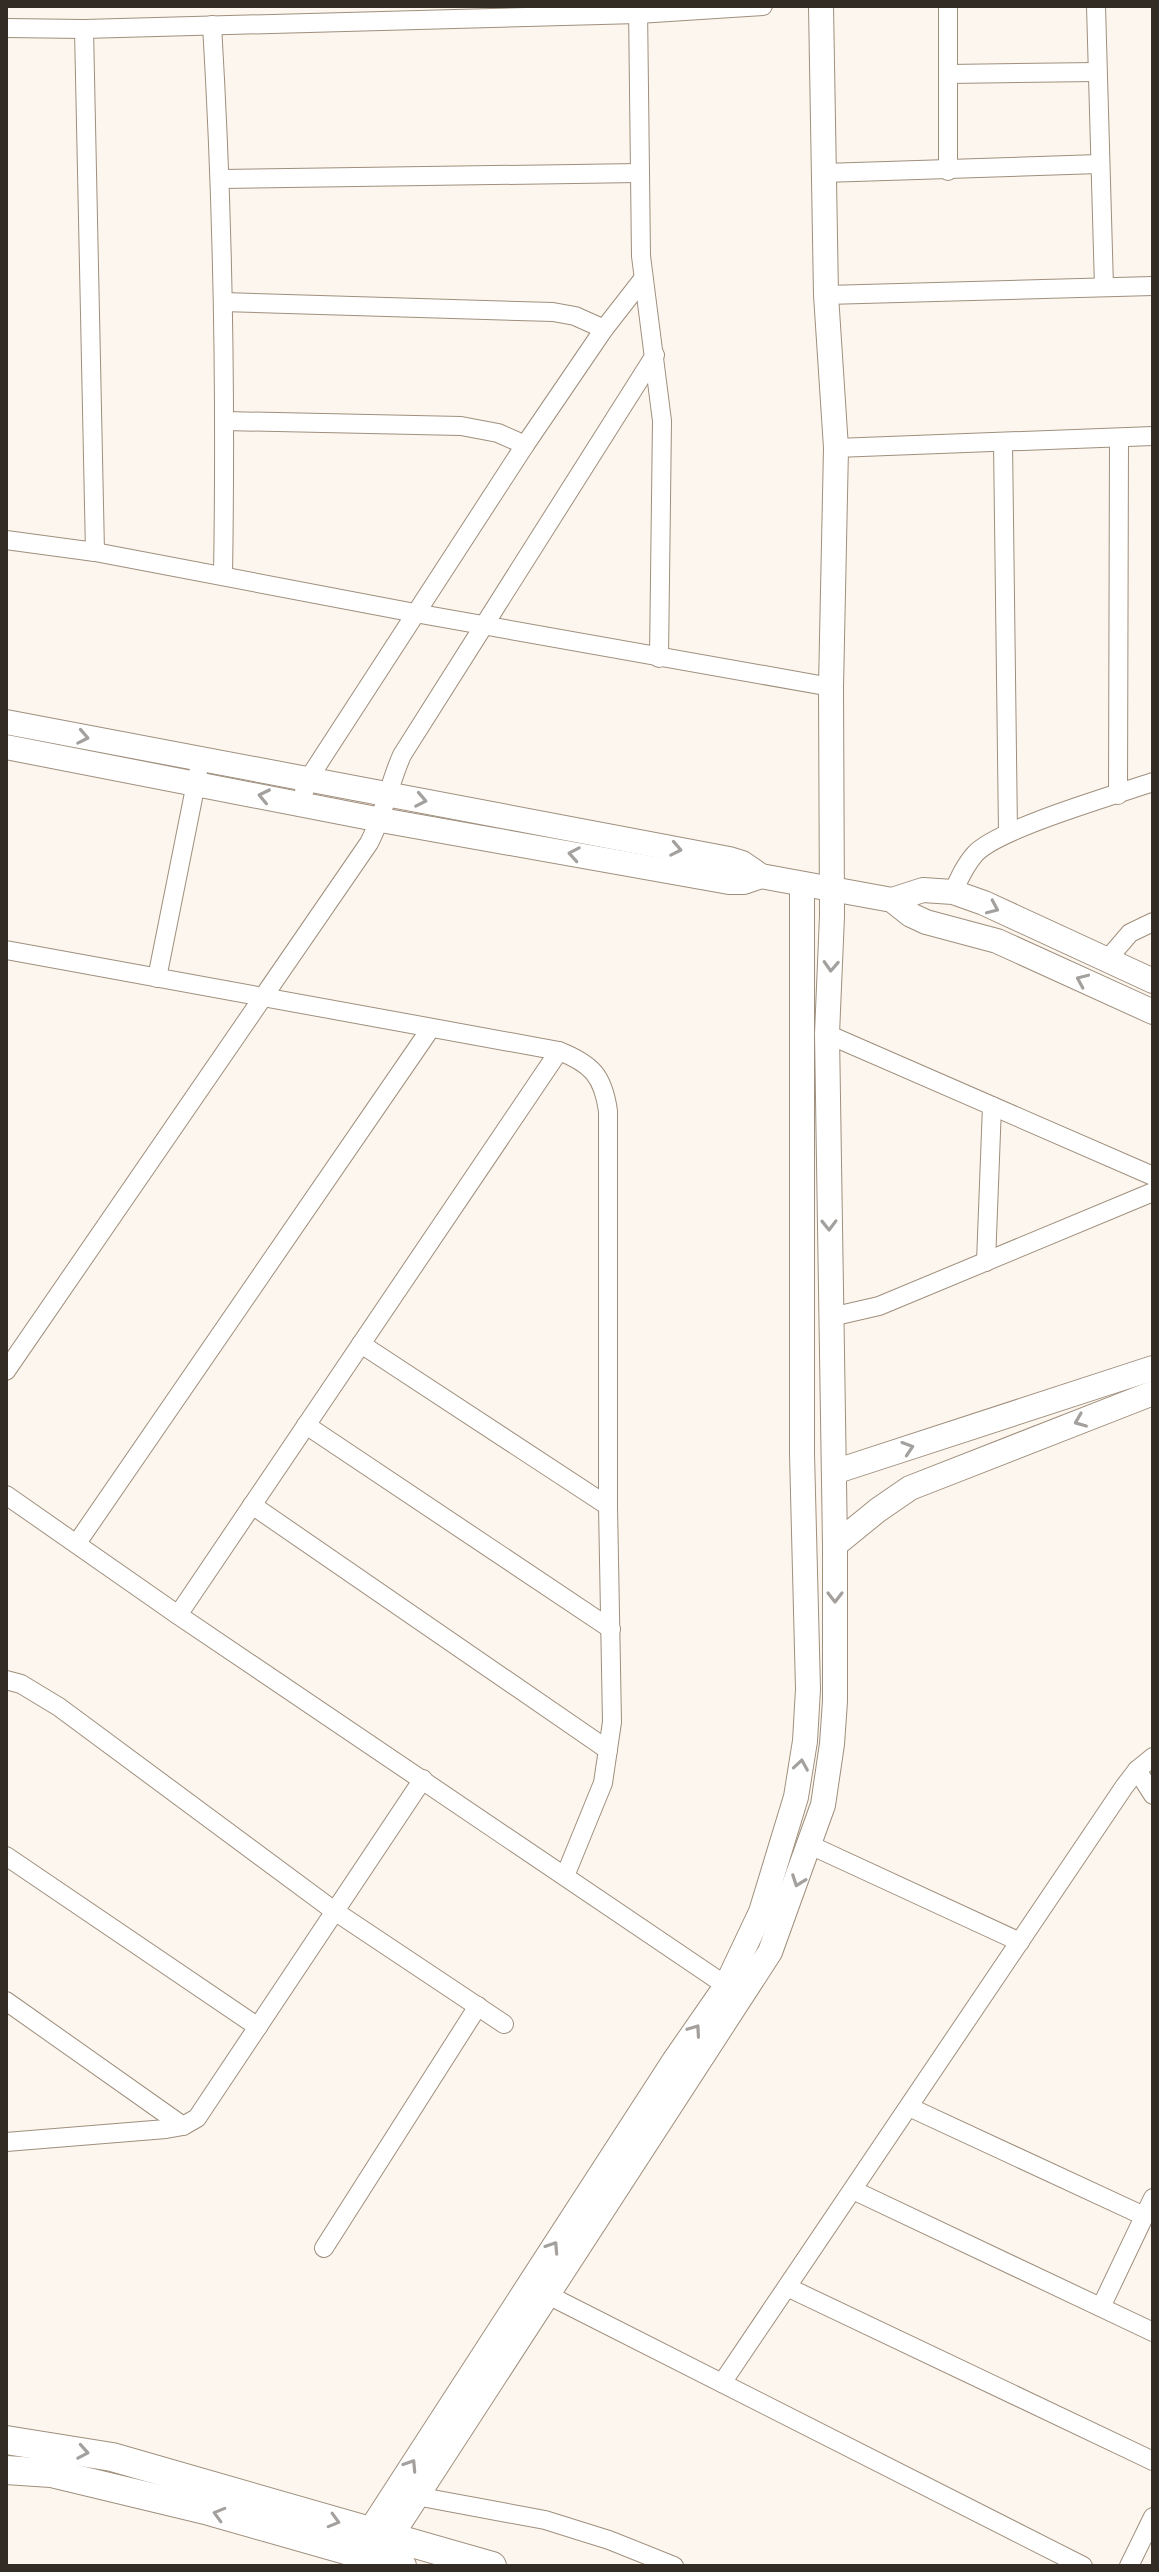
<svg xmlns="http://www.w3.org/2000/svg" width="1159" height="2572" font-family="'Golos Text',sans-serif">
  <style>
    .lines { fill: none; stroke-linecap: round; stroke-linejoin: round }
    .street-casing { stroke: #9f8f7d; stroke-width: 20 }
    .secondary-casing { stroke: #9f8f7d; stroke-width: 26 }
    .primary-casing { stroke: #9f8f7d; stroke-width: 30 }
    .street { stroke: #fff; stroke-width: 18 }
    .secondary { stroke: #fff; stroke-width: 24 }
    .primary { stroke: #fff; stroke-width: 28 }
    .oneway { stroke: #a3a09d }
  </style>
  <rect width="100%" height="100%" fill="#fdf6ee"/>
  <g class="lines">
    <defs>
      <g id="street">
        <path d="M638 6 641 256 662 421 659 658"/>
        <path d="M1096 6 1104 287"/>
        <path d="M212 25C223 209 226 392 223 576"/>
        <path d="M6 28 84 29 638 14 763 6"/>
        <path d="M84 29 95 552"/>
        <path d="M948 74 1096 72"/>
        <path d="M948 171V6"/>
        <path d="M824 173 1099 164"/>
        <path d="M221 179 639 173"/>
        <path d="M826 295 1153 286"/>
        <path d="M223 302 553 312 575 316 604 329"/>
        <path d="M225 421 461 426 498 433 525 445"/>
        <path d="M1003 442 1008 833"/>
        <path d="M836 448 1153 436"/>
        <path d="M6 540 95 552 415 613 831 687"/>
        <path d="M1118 795 1119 438"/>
        <path d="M300 803 309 778 525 445 604 329 643 279"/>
        <path d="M953 892C959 879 965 865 975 854 997 829 1115 795 1153 782"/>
        <path d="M6 950 559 1051C592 1064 603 1076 608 1111V1506L612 1722 603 1783 565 1876"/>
        <path d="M1106 961 1130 933 1153 922"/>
        <path d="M157 978 198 773"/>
        <path d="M827 1034 1153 1176"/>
        <path d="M986 1262 992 1106"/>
        <path d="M831 1317 879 1306 1153 1192"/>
        <path d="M361 1344 608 1506"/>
        <path d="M6 1371 369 843C384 815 389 784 402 755L655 355"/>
        <path d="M306 1425 611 1629"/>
        <path d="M6 1495 178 1615 734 1991"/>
        <path d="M252 1505 608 1750"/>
        <path d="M77 1543 431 1028"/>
        <path d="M178 1615 559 1051"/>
        <path d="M6 1680 21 1684 59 1707 333 1910 504 2024"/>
        <path d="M1137 1770 1153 1795"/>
        <path d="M810 1845 1020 1942"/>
        <path d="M6 1856 258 2027"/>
        <path d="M6 2001 183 2126"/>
        <path d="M909 2107 1144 2216"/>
        <path d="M6 2142 166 2129 183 2126 197 2118 423 1779"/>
        <path d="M853 2190 1153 2332"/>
        <path d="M324 2248 478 2006"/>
        <path d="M787 2287 1153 2461"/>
        <path d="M548 2295 1083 2566"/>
        <path d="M1101 2307 1153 2198"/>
        <path d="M722 2383 1124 1787 1137 1770 1153 1757"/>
        <path d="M416 2496 545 2520 609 2540 674 2566"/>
        <path d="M1129 2566 1153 2517"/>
      </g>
      <g id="secondary">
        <path d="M6 722 729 859 742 863 761 876 892 900 911 915 926 922 997 941 1153 1012"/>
        <path d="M6 747 381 820 729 882H744L761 876"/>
        <path d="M892 900 923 890 953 892 984 903 1153 981"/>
        <path d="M834 1472 1153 1368"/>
        <path d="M835 1545 878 1510 910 1488 1153 1393"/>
        <path d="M360 2546 674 2061 726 1986 761 1912 796 1797 805 1741 808 1689 802 1454V884"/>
        <path d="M382 2550 770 1952 823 1805 832 1744 835 1701V1545L827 1034 832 916 831 687 836 448 826 295 821 6"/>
      </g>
      <g id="primary">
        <path d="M6 2440 112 2457 492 2566"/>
        <path d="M6 2470 51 2473 209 2511 402 2566"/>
      </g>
    </defs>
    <use href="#street" class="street-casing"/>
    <use href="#secondary" class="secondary-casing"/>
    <use href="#primary" class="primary-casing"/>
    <use href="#street" class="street"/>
    <use href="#secondary" class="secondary"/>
    <use href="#primary" class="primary"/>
  </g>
  <defs><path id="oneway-chevron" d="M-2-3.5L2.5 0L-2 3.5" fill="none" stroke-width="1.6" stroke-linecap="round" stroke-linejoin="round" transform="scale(2)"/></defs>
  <g class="oneway">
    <use href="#oneway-chevron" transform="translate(83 737) rotate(11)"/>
    <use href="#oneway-chevron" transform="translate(264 796) rotate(-168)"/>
    <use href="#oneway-chevron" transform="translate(421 800) rotate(11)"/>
    <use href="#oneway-chevron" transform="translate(676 849) rotate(11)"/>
    <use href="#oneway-chevron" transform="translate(574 854) rotate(-170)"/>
    <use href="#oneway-chevron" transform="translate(993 908) rotate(24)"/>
    <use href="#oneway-chevron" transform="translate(831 966) rotate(93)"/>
    <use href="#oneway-chevron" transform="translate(1082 980) rotate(-156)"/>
    <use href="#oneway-chevron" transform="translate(829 1225) rotate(89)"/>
    <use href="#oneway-chevron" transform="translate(1080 1421) rotate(158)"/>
    <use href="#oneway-chevron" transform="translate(908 1448) rotate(-18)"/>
    <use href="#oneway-chevron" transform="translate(835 1597) rotate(90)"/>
    <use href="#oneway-chevron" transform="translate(801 1765) rotate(-81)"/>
    <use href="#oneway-chevron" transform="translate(798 1881) rotate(110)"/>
    <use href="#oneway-chevron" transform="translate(695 2030) rotate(-55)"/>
    <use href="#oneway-chevron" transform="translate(553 2247) rotate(-57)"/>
    <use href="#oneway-chevron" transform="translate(83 2452) rotate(10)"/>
    <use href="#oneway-chevron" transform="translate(411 2465) rotate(-57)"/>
    <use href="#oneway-chevron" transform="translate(219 2514) rotate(-164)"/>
    <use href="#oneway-chevron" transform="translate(334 2521) rotate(16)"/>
  </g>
  <rect width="1159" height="2572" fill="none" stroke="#332c25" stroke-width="16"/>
</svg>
